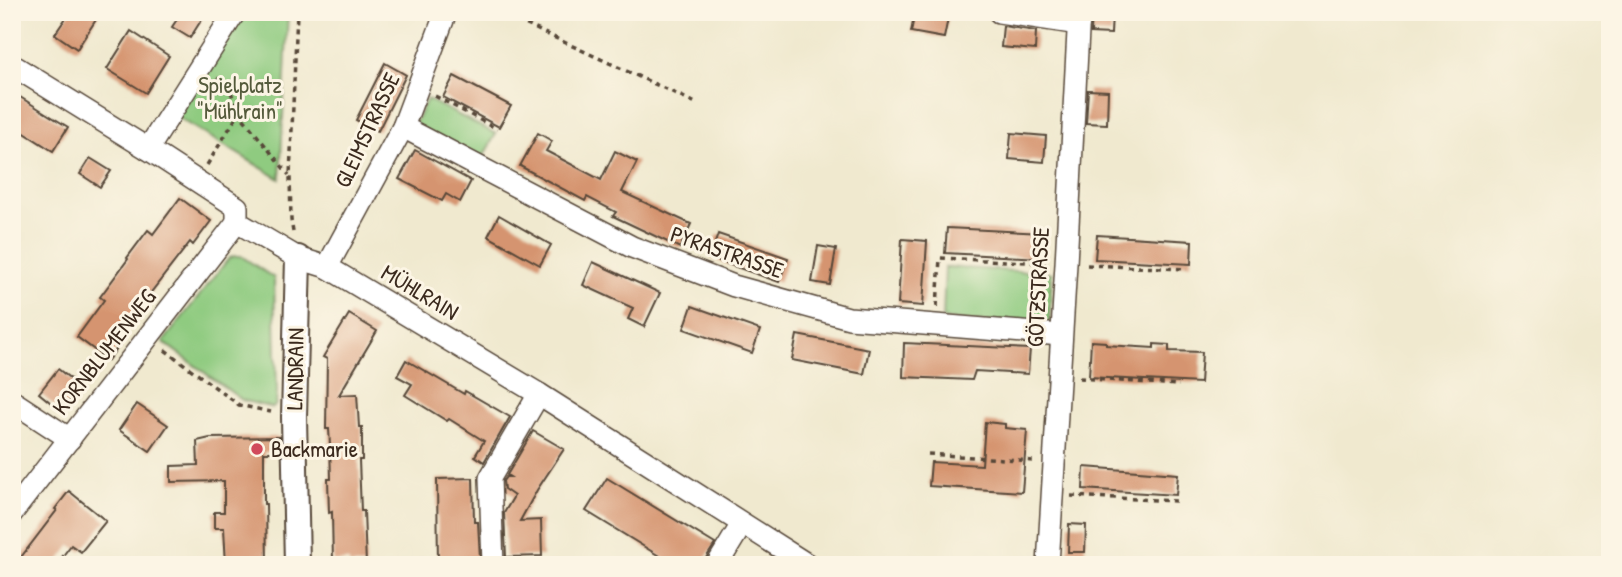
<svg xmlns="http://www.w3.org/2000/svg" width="1622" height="577" font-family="'Patrick Hand',sans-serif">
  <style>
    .green { fill: #8fcb80; stroke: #657a4f; stroke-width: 2 }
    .building { fill: #d59470 }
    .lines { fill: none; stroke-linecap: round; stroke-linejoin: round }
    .minor-casing { stroke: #564739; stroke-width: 24 }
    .tertiary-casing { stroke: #564739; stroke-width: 28 }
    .path { stroke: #564739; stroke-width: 3.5; stroke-dasharray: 5 5; stroke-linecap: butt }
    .minor { stroke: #fff; stroke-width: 21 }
    .tertiary { stroke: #fff; stroke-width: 24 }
    .poi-dot { fill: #d1495b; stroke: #fcf5e5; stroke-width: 2.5 }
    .labels { text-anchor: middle; stroke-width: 6; stroke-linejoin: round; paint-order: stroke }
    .park-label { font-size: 23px; fill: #545a3b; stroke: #fcf5e5 }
    .street-label { font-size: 23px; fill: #3b2a1e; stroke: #fcf5e5 }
    .poi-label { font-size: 23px; fill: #3b2a1e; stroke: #fcf5e5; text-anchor: start }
  </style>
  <rect width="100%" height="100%" fill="#fcf5e5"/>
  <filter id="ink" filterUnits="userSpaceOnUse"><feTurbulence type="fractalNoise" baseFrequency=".0143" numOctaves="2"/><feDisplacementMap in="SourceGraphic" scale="14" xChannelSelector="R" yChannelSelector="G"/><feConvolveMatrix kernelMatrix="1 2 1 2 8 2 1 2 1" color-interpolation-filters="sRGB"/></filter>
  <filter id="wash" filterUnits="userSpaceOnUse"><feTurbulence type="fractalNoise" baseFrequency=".00686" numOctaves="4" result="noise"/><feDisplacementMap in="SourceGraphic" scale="28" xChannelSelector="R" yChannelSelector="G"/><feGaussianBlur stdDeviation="1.57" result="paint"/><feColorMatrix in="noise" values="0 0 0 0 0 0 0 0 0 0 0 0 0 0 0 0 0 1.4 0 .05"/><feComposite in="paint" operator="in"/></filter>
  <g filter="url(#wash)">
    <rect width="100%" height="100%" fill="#f0e9cf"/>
    <g class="green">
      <path d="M243 12H288L280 179 175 116Z"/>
      <path d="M427 99 496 134 480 162 414 125Z"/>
      <path d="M235 256H241L274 278 277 392 276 404 273 408 242 400 163 342 229 258Z"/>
      <path d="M945 267 1052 273 1049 326 943 319Z"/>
    </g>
    <g id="blocks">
      <g class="building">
        <path d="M70 12H101L77 49 55 34Z"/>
        <path d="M182 12H191L202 19 190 38 172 27Z"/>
        <path d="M915 12 948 18 944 38 911 32Z"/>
        <path d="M1092 12H1112L1111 34 1091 33Z"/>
        <path d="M1003 26 1036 31 1035 50 1001 47Z"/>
        <path d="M131 31 169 56 146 93 107 69Z"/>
        <path d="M385 63 406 75 378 131 356 120Z"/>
        <path d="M454 76 511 106 499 127 443 97Z"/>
        <path d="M1088 90 1108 91 1107 124 1086 123Z"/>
        <path d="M12 92 68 127 53 151 12 125Z"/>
        <path d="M538 133 552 141 546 151 601 180 615 151 637 162 622 192 691 224 680 248 613 216 616 212 587 197 585 201 520 166Z"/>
        <path d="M1011 133 1046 136 1044 162 1009 159Z"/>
        <path d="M415 150 471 181 460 202 446 194 442 201 399 179Z"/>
        <path d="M90 158 111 171 100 187 80 174Z"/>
        <path d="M180 198 211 221 193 245 190 242 118 335 124 339 108 360 77 337 104 300 100 297 128 259 127 258 148 230 153 234Z"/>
        <path d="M499 215 551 245 540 265 488 236Z"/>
        <path d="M947 228 1043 233 1042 258 945 253Z"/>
        <path d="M718 234 788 258 779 282 710 258Z"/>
        <path d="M1097 235 1192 241 1191 264 1095 259Z"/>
        <path d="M902 239 927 241 923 306 898 304Z"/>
        <path d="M818 246 836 249 830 285 812 282Z"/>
        <path d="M593 262 660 293 644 327 628 319 633 308 583 285Z"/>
        <path d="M692 306 760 330 752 353 684 329Z"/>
        <path d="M349 314 377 331 339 395 357 394 359 427H362V460H359L361 511H364L366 565H349V561L333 562 332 512 329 513 328 479H331L330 445 329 429H326L327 359 323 357Z"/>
        <path d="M797 335 869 349 864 374 792 360Z"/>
        <path d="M1091 341 1106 342V345L1154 348V344L1169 345V351L1202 352 1200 383 1089 377Z"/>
        <path d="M904 343 1030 349 1028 374 975 371 972 380 903 377Z"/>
        <path d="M406 360 464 394 465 391 510 417 484 462 475 456 484 441 449 419 447 421 405 395 412 384 397 376Z"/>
        <path d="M58 369 81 387 61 411 39 393Z"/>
        <path d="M137 404 168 425 150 451 119 430Z"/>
        <path d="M985 422 1005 424V428L1027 430 1022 492 929 486 931 462 982 465Z"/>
        <path d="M533 431 564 449 537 490 520 521 541 520 542 556 506 557 504 513 514 496 504 489 503 481 506 477H510L507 475Z"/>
        <path d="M280 437V452H264V504H266L267 565H226L224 528H214V512H224V481L171 482V466L198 465 197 441 210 438Z"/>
        <path d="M1084 467 1178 474 1176 495 1083 489Z"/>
        <path d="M473 478 474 522H478L480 558H475V565H438L437 479Z"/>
        <path d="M607 478 715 544 706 558 704 565H674L586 511Z"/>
        <path d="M69 491 106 521 81 552 71 545 56 565H15L57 510 55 509Z"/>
        <path d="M1069 524 1086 525 1085 552H1068Z"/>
      </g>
    </g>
  </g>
  <g filter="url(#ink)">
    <use href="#blocks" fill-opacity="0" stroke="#564739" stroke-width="2"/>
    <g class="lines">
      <defs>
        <g id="minor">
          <path d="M999 12 1079 24"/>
          <path d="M12 65 148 149 237 207V222"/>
          <path d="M403 127 632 247 734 286 849 318 1061 335"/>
          <path d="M148 149 235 12"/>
          <path d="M237 222 298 258 327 267 539 394 808 565"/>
          <path d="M327 267 403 127 446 12"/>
          <path d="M12 401 70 439"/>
          <path d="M12 513 237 222"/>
          <path d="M493 565 490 478 539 394"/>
          <path d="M717 565 742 524"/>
          <path d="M1048 565 1066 264 1079 12"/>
        </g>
        <path id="tertiary" d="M297 565 294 417 298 258"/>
      </defs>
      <use href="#minor" class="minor-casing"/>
      <use href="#tertiary" class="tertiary-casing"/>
      <g class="path">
        <path d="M499 12 698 104"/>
        <path d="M217 78 229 87 239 113 289 175"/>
        <path d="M435 96 497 129"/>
        <path d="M207 165 239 113"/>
        <path d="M293 232 291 220 290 176 297 12"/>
        <path d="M1087 265 1187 269"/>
        <path d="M937 307 940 258 1048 263"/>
        <path d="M165 350 239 405 271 412"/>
        <path d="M1079 378 1179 385"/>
        <path d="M928 454 1034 461"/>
        <path d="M1071 496 1178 501"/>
      </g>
      <use href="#minor" class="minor"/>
      <use href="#tertiary" class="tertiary"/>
    </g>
  </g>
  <circle class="poi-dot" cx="257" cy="449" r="7"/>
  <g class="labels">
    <g class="park-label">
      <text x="240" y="93">Spielplatz<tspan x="240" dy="26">"Mühlrain"</tspan></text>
    </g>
    <g class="street-label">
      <text transform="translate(367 130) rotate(-65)" y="8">GLEIMSTRASSE</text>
      <text transform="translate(727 252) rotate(19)" y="8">PYRASTRASSE</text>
      <text transform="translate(1038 287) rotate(-87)" y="8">GÖTZSTRASSE</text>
      <text transform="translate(420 292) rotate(31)" y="8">MÜHLRAIN</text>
      <text transform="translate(104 352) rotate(-52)" y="8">KORNBLUMENWEG</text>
      <text transform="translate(295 369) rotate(-89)" y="8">LANDRAIN</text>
    </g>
    <g class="poi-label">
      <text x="271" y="457">Backmarie</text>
    </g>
  </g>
  <rect width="1622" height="577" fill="none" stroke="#fcf5e5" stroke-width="42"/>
</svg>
